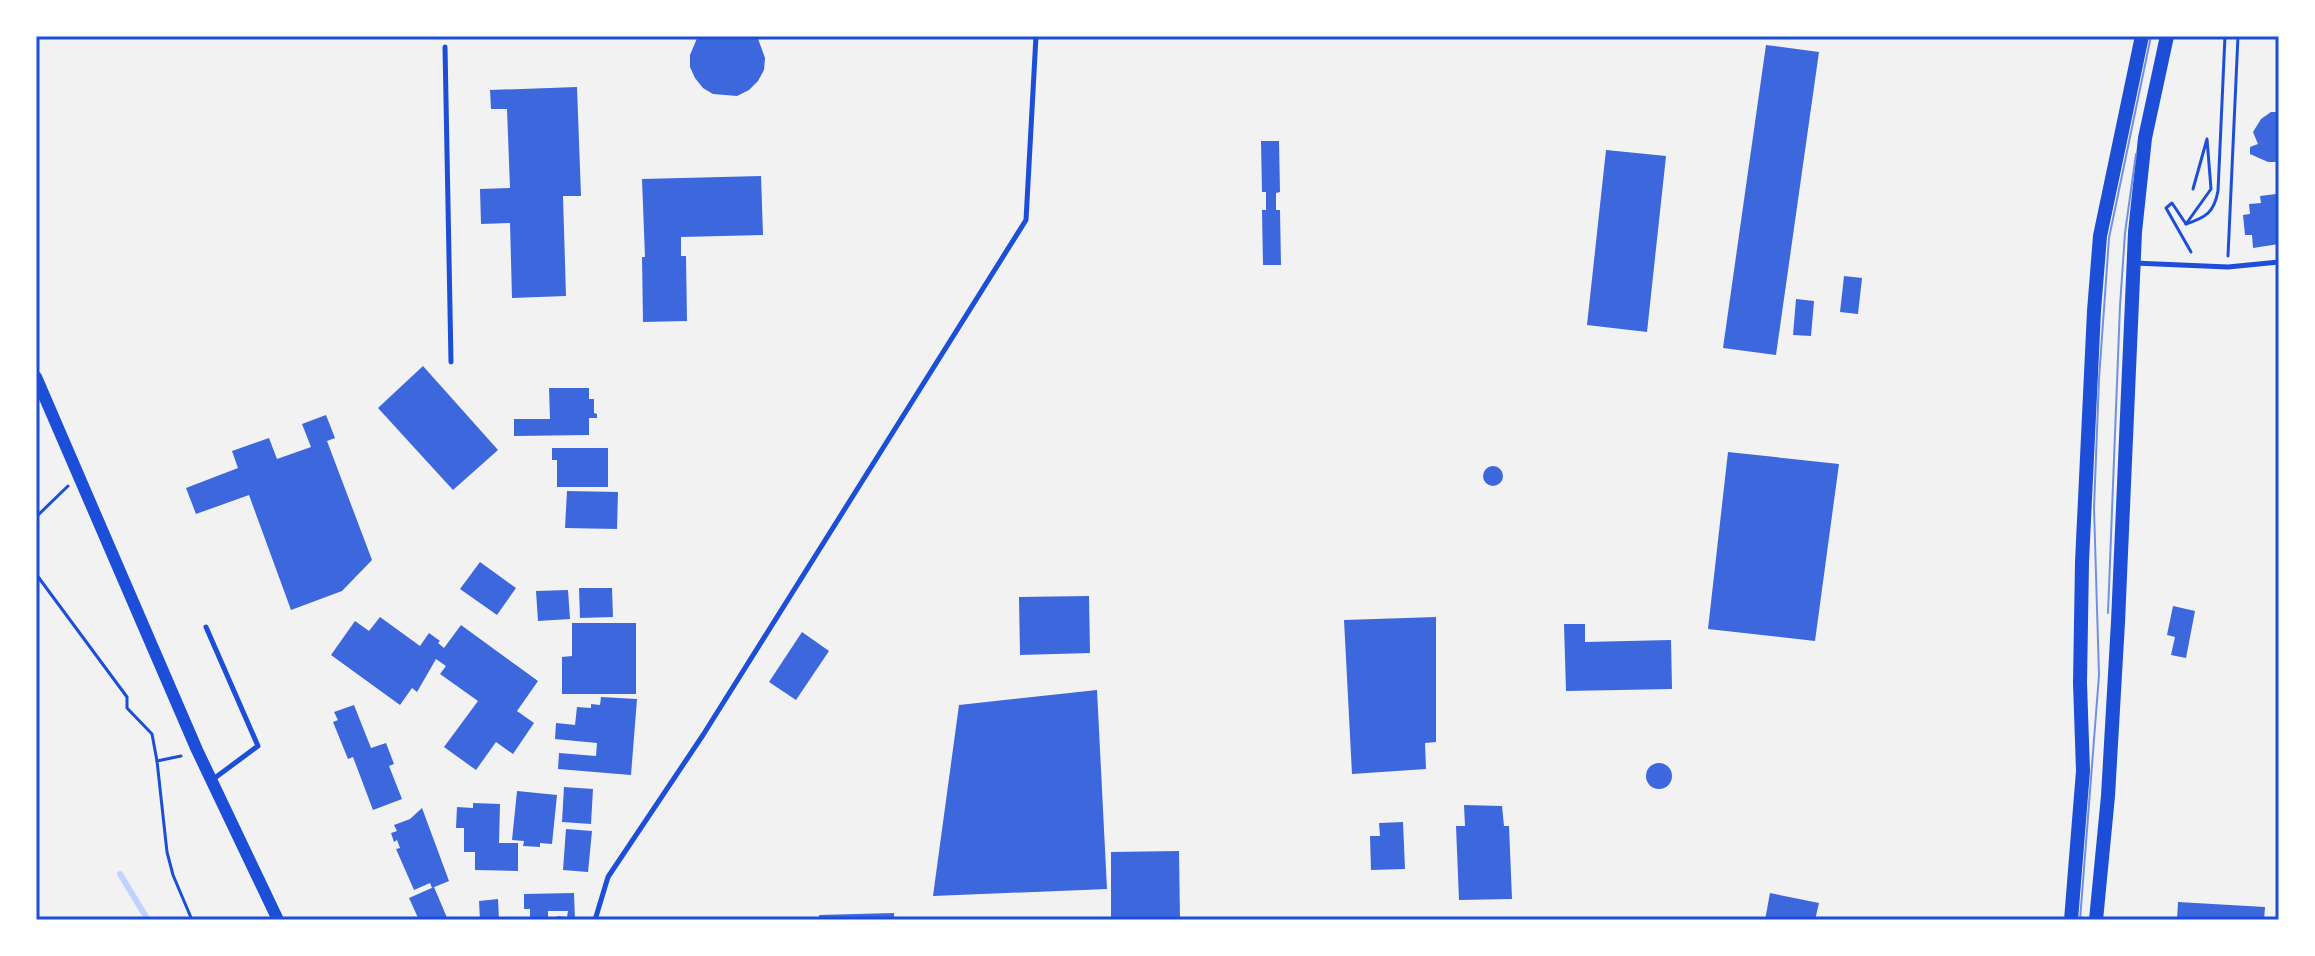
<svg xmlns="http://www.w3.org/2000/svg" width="2315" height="956" font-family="'PT Serif',serif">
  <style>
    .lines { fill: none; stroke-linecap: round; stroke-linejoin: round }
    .stream { stroke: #bfd3fe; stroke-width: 6 }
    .building { fill: #3d67dc }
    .path { stroke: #1d4ed8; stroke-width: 3 }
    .service { stroke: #1d4ed8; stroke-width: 5 }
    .tertiary { stroke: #1d4ed8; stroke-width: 12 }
    .secondary { stroke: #1d4ed8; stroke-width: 14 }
    .tram { stroke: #7290e2; stroke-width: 2 }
    .neatline { fill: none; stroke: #1d4ed8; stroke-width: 3 }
  </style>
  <rect width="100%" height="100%" fill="#f2f2f2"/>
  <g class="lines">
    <path class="stream" d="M120 874 148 920"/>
  </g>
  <g class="building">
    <path d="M698 36H757L765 58 764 70 758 81 749 90 737 96 713 94 703 88 695 78 690 67V55Z"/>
    <path d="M1766 45 1819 52 1776 355 1723 348Z"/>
    <path d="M577 87 581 196H563L566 296 512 298 510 223 481 224 480 189 510 188 507 109H491L490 90Z"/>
    <path d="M2271 112H2279V162H2268L2250 154V147L2258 144 2253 132 2261 119Z"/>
    <path d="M1261 141H1279L1280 192 1276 193V210H1280L1281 265H1263L1262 210H1266V192H1262Z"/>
    <path d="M1606 150 1666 156 1647 332 1587 325Z"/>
    <path d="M761 176 763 235 681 237V256H686L687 321 643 322 642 257H645L642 179Z"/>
    <path d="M2279 191V244L2253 248 2252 235H2245L2243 215 2250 214 2249 204 2261 203 2260 196 2276 194Z"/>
    <path d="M1844 276 1862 278 1858 314 1840 312Z"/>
    <path d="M1796 299 1814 301 1811 336 1793 335Z"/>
    <path d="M423 366 498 450 453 490 378 408Z"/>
    <path d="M549 388H589V399H594V413L597 414V418H589V435L514 436V419H550Z"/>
    <path d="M326 415 335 438 327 441 372 560 342 591 291 610 249 495 196 514 186 488 238 468 232 451 269 438 277 459 311 447 302 424Z"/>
    <path d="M552 448H608V487H557V460H552Z"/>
    <path d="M1728 452 1839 464 1815 641 1708 629Z"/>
    <circle cx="1493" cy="476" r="10"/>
    <path d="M567 491 618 492 617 529 565 528Z"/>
    <path d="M480 562 516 588 497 615 460 589Z"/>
    <path d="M579 588H612L613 617 580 618Z"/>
    <path d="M568 590 570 619 538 621 536 591Z"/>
    <path d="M1089 596 1090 653 1020 655 1019 597Z"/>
    <path d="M2173 606 2195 611 2186 658 2171 655 2175 637 2167 635Z"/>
    <path d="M380 617 420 646 429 633 440 641 438 643 444 648 461 625 538 681 517 711 534 723 513 754 496 742 476 770 444 747 478 701 440 674 446 666 436 659 417 692 412 688 400 705 331 655 355 621 369 631Z"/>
    <path d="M1436 617V742L1425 743 1426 769 1352 774 1344 620Z"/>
    <path d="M572 623H636V694H562V657L572 656Z"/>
    <path d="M1564 624H1585V642L1671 640 1672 689 1566 691Z"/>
    <path d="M802 632 829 651 796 700 769 682Z"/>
    <path d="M1097 690 1107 889 933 896 959 705Z"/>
    <path d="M601 697 637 699 631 775 558 769 559 753 596 756 597 743 555 739 556 723 575 725 577 707 591 708V704L600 705Z"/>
    <path d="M354 705 371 748 386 743 394 764 389 766 402 799 373 810 353 757 348 759 333 722 338 720 334 712Z"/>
    <circle cx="1659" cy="776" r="13"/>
    <path d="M564 787 593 789 591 824 562 822Z"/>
    <path d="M517 791 557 795 552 844 540 843V847L523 846 524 841 512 840Z"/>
    <path d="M473 803 500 804 499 843H518V871L475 870V852H464V828H456L457 807 473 808Z"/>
    <path d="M1464 805 1502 806 1504 826H1509L1512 899 1459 900 1456 826H1465Z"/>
    <path d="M422 808 449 881 432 888 430 883 414 890 396 849 400 848 397 840 394 842 391 833 397 831 394 825 410 819Z"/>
    <path d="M1403 822 1405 869 1371 870 1370 836H1380L1379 823Z"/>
    <path d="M566 829 592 831 588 872 563 870Z"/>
    <path d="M1179 851 1180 920H1111V852Z"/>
    <path d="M434 887 448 920H419L409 898Z"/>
    <path d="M574 893 575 920H557V916L567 917 568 911H548V917L530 918V909H524V894Z"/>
    <path d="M1770 893 1819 903 1815 920H1765Z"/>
    <path d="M498 899 499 920H480L479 901Z"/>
    <path d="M2178 902 2265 907 2264 920H2177Z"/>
    <path d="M894 913V920H819V915Z"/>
  </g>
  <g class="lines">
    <g class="path">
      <path d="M2186 224 2211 189 2207 139 2193 189"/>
      <path d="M2191 252 2166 208 2172 203 2186 224C2207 217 2214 212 2218 191L2225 36"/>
      <path d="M2228 256 2238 36"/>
      <path d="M36 517 68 486"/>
      <path d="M36 574 127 697V708L152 734 157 761"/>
      <path d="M181 756 157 761 167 852 173 875 192 920"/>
    </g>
    <g class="service">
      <path d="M445 47 451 362"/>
      <path d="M2134 263 2228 267 2279 262"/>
      <path d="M206 627 258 746 212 780"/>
      <path d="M595 920 608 877 703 735 1026 220 1036 36"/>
    </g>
    <path class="tertiary" d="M36 377 197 750 278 920"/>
    <g class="secondary">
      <path d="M2071 920 2083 771 2080 683 2082 562 2094 311 2100 236 2142 36"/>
      <path d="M2096 920 2108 796 2118 622 2135 232 2145 138 2167 36"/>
    </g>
    <g class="tram">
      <path d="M2108 613 2120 306 2125 233 2136 154"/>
      <path d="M2080 920 2099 675 2094 508 2099 379 2109 238 2151 36"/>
    </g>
  </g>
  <rect width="2315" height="956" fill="none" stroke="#ffffff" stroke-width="76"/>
  <rect x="38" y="38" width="2239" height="880" class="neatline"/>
</svg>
